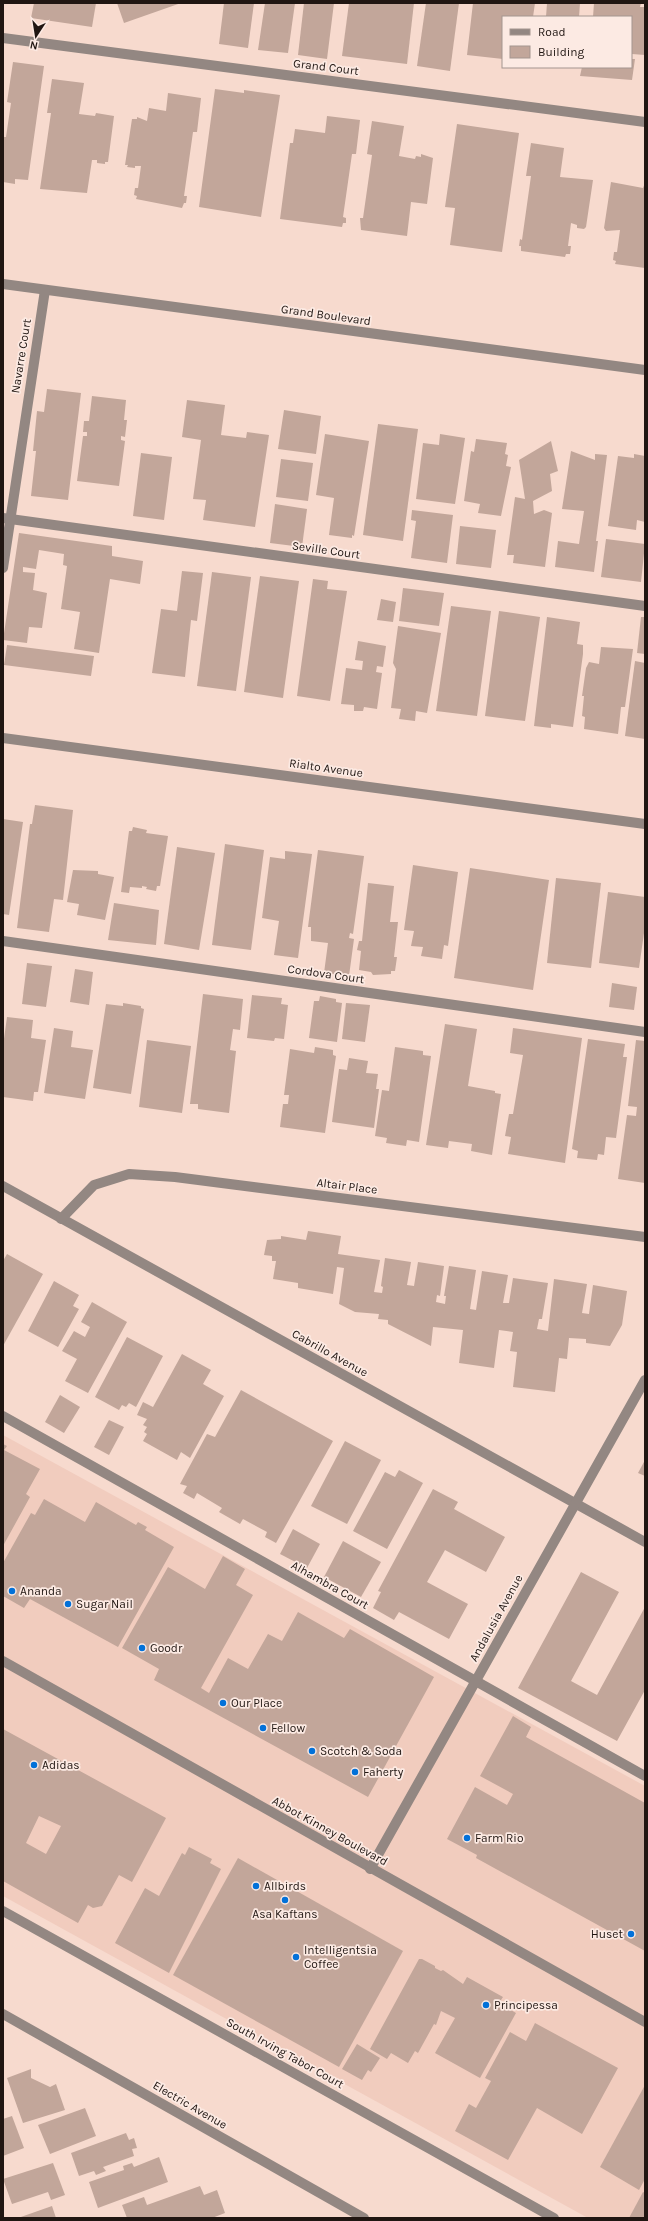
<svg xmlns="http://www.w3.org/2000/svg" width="648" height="2221" font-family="Karla,sans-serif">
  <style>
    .built { fill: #f1ccbe }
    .building { fill: #c2a69a; fill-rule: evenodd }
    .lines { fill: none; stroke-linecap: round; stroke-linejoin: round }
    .minor { stroke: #938782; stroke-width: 10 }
    .poi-dot { fill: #0271d9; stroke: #fceae3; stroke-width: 1.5 }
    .labels { text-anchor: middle; stroke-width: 3.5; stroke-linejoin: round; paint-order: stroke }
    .street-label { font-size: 12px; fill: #201612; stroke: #fceae3 }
    .poi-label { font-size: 12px; fill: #201612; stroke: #fceae3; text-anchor: start }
  </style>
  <rect width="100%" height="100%" fill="#f7dace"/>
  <path class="built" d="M3 1435 645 1786V2218H588L3 1896Z"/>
  <g class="building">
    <path d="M34 3H96L92 27 31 18Z"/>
    <path d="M117 3H181L124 23Z"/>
    <path d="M224 3H254L248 48 219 44Z"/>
    <path d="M265 3H295L288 53 258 50Z"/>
    <path d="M304 3H334L327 59 298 55Z"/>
    <path d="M349 3H414L407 64 342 56Z"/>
    <path d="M426 3H459L450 71 417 66Z"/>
    <path d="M473 3H535L533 17H503V59L467 55Z"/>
    <path d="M547 3H580L579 17H546Z"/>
    <path d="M594 3H641L640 7H645V55L632 54 631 17H593Z"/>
    <path d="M631 59H635L632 80 580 76 582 67H631Z"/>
    <path d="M13 62 44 66 28 180 15 179V184L3 182V137H6L11 103 7 102Z"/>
    <path d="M52 79 84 83 79 114 95 116 96 113 114 116 108 162H105V164L97 163V160H92L87 193 40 189 51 113H47Z"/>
    <path d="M215 89 244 93V90L280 95 261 217 199 207Z"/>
    <path d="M168 93 201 98 197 132H193L184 196H187L186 203H184L182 208 136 199 137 196 134 195 135 188H138L141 166H135V168L127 167 128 165H125L132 119H137V117L147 121 149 108 166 111Z"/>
    <path d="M327 116 360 120 356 154H352L343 217 346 218V223H343L342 227 280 219 290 143H293L295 129 325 133Z"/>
    <path d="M372 121 404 126 399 156 415 159 416 156 421 157V154L433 158 427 204 411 202 407 236 361 230 360 218H363L372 155 367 154Z"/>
    <path d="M457 124 519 133 502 252 450 245 455 208 445 207Z"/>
    <path d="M531 143 564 148 560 177 593 180 586 227 584 229 577 228V225L571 223 568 246H571L570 254H566L565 257 521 251V246H519L520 239 522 240 531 176H526Z"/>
    <path d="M611 182 643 188 645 183V268L615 264 616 261 613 260 614 252H617L620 230 606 231 604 228Z"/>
    <path d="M47 389 81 393 68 500 31 496 36 451H33L37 411 44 412Z"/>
    <path d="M92 396 126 400 124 420H127L125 437 121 436V440L125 441 119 486 77 481 83 436H87V432H83L84 421H89Z"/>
    <path d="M187 400 225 405 221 435 246 438 247 432 269 435 255 527 203 520 206 500 193 499 201 440 182 437Z"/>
    <path d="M284 410 321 416 316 454 278 449Z"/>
    <path d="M378 424 418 429 403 541 363 535Z"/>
    <path d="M325 434 369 441 354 536 352 535V538L329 535 334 498 316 495Z"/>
    <path d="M440 434 465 438 455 504 416 499 423 443 439 445Z"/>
    <path d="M476 439 507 443 505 454 508 455 506 466 511 467 501 516 478 513 480 504 464 501 471 451 474 452Z"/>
    <path d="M551 441 558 471 550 474 552 491 533 501 534 514 544 510 552 513 545 567 513 563 514 555H507L515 497 525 499 519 460Z"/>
    <path d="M571 451 595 460V454L607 455 596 541H598L594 572 555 567 558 541 579 544 584 511 562 509Z"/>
    <path d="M141 453 172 457 164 520 133 516Z"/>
    <path d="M634 454 645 456V522L637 520 636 530 608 526 618 456 634 458Z"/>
    <path d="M281 459 313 463 308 501 276 497Z"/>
    <path d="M275 504 307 509 302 547 270 543Z"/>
    <path d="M412 510 453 515 447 563 411 558 416 521 411 520Z"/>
    <path d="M460 526 496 530 491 568 456 564Z"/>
    <path d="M19 533 112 546V556L143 561 140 584 110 579 99 653 74 649 80 612 61 609 67 566 63 565 64 554 39 550 36 569 23 567V572L35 573 33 590 47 593 42 628 29 627 27 643 3 640Z"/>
    <path d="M606 539 645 544 641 582 601 577Z"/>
    <path d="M182 571 203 573 197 621 191 620 185 677 152 673 161 609 177 611Z"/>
    <path d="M212 572 251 577 236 691 197 686Z"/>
    <path d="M260 576 299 581 283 698 244 692Z"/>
    <path d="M313 579 328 581 327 589 347 591 330 701 297 696Z"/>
    <path d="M403 588 444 593 439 626 399 621Z"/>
    <path d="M381 599 396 602 393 622 377 620Z"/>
    <path d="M451 606 491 611 477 716 436 711Z"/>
    <path d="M499 611 540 617 525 721 485 716Z"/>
    <path d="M547 617 580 622 577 644 583 645V654L573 727 551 724V728L534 726Z"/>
    <path d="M641 617H645V654L637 653Z"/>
    <path d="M398 626 441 633 427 713 416 711 415 721 399 719 401 709 391 708 396 669 393 663Z"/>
    <path d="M358 641 386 646 383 667 377 666 376 672 382 673 377 709 364 707 363 711H354V705L341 704 346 668 362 670 363 661 355 660Z"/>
    <path d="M7 645 94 656 91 676 4 665Z"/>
    <path d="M601 647 633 649 625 707H621L618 734 584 729 585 717 582 716 584 696H582L586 668 589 662 599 664Z"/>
    <path d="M635 661 645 663V739L625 736Z"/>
    <path d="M35 805 73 810 63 900 54 899 49 932 17 928 30 824H32Z"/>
    <path d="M3 819 23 822 9 915 3 914Z"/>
    <path d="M133 827 147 830 146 833 168 836 160 886H157L156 891 146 889 147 887 142 886V888L130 887 129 893 121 892 129 831H132Z"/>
    <path d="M225 844 264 850 251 950 212 945Z"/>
    <path d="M177 847 215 853 199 950 164 944Z"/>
    <path d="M318 850 364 856 353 934 350 933 349 938 354 939 349 976 324 973 328 943 311 941V927H308Z"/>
    <path d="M285 851 312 854 298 958 274 955 279 921 262 918 270 857 285 859Z"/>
    <path d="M413 865 458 872 448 946 444 945 442 959 421 956 423 947 411 946 414 931 404 930Z"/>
    <path d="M470 868 549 880 533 990 454 978Z"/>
    <path d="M73 870 98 871V874L114 877 105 920 77 915 79 904 67 902Z"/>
    <path d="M556 878 601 883 591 968 547 963Z"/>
    <path d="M368 883 394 886 390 922H398L394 957H397L395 971H391V974L373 975 371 972 359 970 361 951 357 950 359 941H362Z"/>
    <path d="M608 892 645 897V926L639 968 599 963Z"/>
    <path d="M114 903 159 910 156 945 108 940Z"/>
    <path d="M27 963 52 966 46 1007 22 1004Z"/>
    <path d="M75 969 93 972 89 1005 70 1002Z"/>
    <path d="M612 983 637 987 634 1010 609 1007Z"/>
    <path d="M203 994 243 999 240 1030 233 1029 230 1050 236 1051 229 1113 198 1109V1104H190Z"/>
    <path d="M252 995 282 998 281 1004 288 1005 284 1039 275 1038 274 1041 247 1038Z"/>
    <path d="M320 996 336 999V1002L342 1003 337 1042 309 1038 314 1001H319Z"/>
    <path d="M123 1003 141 1006V1008L144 1009 131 1094 93 1088 106 1004 123 1006Z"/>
    <path d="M346 1003 370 1005 365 1042 342 1039Z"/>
    <path d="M7 1017 33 1020 31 1038 46 1040 38 1092H34L33 1101 3 1097V1046Z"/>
    <path d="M445 1024 477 1029 468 1086 495 1091V1093L501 1094 492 1155 471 1151 472 1144 449 1141 448 1148 426 1145Z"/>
    <path d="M54 1028 73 1031 71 1047 93 1050 85 1099 44 1093Z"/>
    <path d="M513 1028 582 1038 565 1163 508 1154 511 1137 505 1136 509 1114H513L523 1055 510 1053Z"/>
    <path d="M588 1039 625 1044 623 1057H627L616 1138 606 1137 604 1155 598 1154 597 1160 577 1158 578 1151 572 1149Z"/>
    <path d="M147 1040 191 1046 182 1113 139 1107Z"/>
    <path d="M636 1040 645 1041V1183L618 1179 627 1115 636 1116 637 1107 628 1106Z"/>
    <path d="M315 1047 333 1050V1055L336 1056 325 1133 280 1127 283 1104H288L289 1095H284L290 1049 314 1053Z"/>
    <path d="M395 1047 423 1051V1055L431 1056 419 1142 407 1140 406 1146 386 1143 387 1138 375 1136 382 1090 389 1091Z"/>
    <path d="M349 1058 368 1061 366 1073 378 1074 376 1089H379L374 1128 332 1122 339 1069 347 1070Z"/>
    <path d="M308 1231 341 1236 338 1254 380 1260 374 1292 382 1293 383 1287 381 1286 385 1258 411 1262 407 1285 414 1286 418 1262 444 1266 440 1296 437 1295 436 1302 445 1304 446 1296H444L449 1266 476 1270 470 1309 476 1310 482 1271 508 1275 503 1303H509L513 1278 548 1283 542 1319H539L537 1329 548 1331 554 1279 587 1284 582 1313 589 1314 593 1285 627 1291 622 1325 610 1346 586 1343V1339L569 1338 567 1359 559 1358 555 1392 513 1387 517 1352 510 1351 513 1332 499 1330 494 1368 459 1363 463 1330 433 1327 431 1346 388 1324V1320L378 1319 379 1314 355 1312 339 1304 344 1268 337 1267 333 1294 298 1288V1283L273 1279 276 1261H272V1256L264 1255 267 1240 281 1239V1236L306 1240Z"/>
    <path d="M7 1254 43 1274 3 1346V1261Z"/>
    <path d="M54 1281 79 1295 73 1306 79 1309 58 1347 28 1331Z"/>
    <path d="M92 1302 127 1322 88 1393 65 1381 77 1359 62 1351 74 1331 85 1337 90 1327 81 1322Z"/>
    <path d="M127 1337 163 1356 136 1407 129 1403 126 1407 122 1405 119 1410 95 1397Z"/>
    <path d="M182 1354 211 1370 203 1384 224 1396 190 1458 181 1452 177 1460 143 1441 147 1434 144 1432 147 1427 143 1425 147 1419 137 1415 143 1402 153 1407Z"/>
    <path d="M241 1390 333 1441 276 1543 265 1537 267 1532 243 1519 240 1524 219 1512 222 1508 197 1493 194 1499 183 1493 187 1486 180 1484 207 1434 215 1437Z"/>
    <path d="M60 1395 80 1407 64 1433 45 1422Z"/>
    <path d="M109 1420 124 1427 109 1455 94 1447Z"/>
    <path d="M345 1441 381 1460 347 1524 311 1506Z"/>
    <path d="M3 1444 7 1446 4 1450 40 1469 26 1494 30 1497 3 1546Z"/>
    <path d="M645 1460V1476L638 1473Z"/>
    <path d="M399 1470 423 1483 387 1549 353 1531 385 1472 395 1477Z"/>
    <path d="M433 1489 458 1502 454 1509 505 1537 486 1572 445 1550 427 1582 468 1604 449 1639 399 1612 394 1620 373 1608 381 1592 378 1591Z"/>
    <path d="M44 1499 85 1522 96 1502 136 1525 138 1522 147 1527 145 1530 174 1547 118 1647 30 1599 24 1608 3 1596V1563L31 1513 35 1515Z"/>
    <path d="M293 1529 320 1544 307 1568 280 1554Z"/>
    <path d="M343 1541 381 1562 361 1597 324 1577Z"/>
    <path d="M223 1556 245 1569 236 1585 253 1595 201 1688 209 1693 228 1658 248 1669 268 1634 282 1641 298 1612 344 1638 350 1629 434 1677 368 1797 154 1680 159 1669 122 1648 168 1567 205 1589Z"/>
    <path d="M581 1572 619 1592 571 1681 597 1695 645 1607V1690L617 1741 518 1688Z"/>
    <path d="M513 1716 531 1727 526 1737 645 1803V1951L476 1858 477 1855 447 1839 475 1787 507 1805 513 1794 480 1776Z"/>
    <path d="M3 1729 166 1818 132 1882 119 1875 102 1906 93 1908 88 1905 78 1923 3 1881ZM39 1816 61 1826 46 1854 26 1843Z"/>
    <path d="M189 1847 212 1859 210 1863 221 1869 169 1973 115 1943 145 1888 159 1896 182 1853 185 1855Z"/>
    <path d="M238 1858 403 1951 339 2067 173 1975Z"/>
    <path d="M419 1959H422L435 1966V1968L441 1971 443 1970 463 1984 467 1977 503 1997 499 2003 516 2013 480 2078 435 2053 455 2018 441 2011 436 2025 434 2024 418 2053 415 2051 408 2063 391 2053 387 2059 370 2049Z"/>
    <path d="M535 2023 618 2068 582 2134 537 2108 508 2160 455 2131 469 2104 476 2108 491 2081 485 2078 510 2032 526 2041Z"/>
    <path d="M357 2044 380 2058 371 2072 368 2070 362 2080 342 2069Z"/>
    <path d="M31 2069V2078L50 2087 56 2084 65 2110 23 2123 7 2078Z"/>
    <path d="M645 2085V2179L639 2190 600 2167Z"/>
    <path d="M85 2108 96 2136 50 2154 38 2125Z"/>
    <path d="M12 2116 24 2148 3 2156V2119Z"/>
    <path d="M126 2133 129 2140 134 2138 137 2148 132 2149 134 2156 103 2167 106 2171 96 2175 94 2171 79 2176 71 2153Z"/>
    <path d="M159 2157 168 2182 98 2208 89 2182 124 2170 123 2166 132 2163 134 2167Z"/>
    <path d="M53 2163 65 2195 51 2200 48 2192 12 2204 3 2179Z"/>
    <path d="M200 2186 204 2195 217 2190 225 2213 212 2218H127L122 2205 144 2197 147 2205Z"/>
    <path d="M643 2192 645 2193V2218H629Z"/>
    <path d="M52 2206 56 2218H18Z"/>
  </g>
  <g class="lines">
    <g class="minor">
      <path d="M3 38 645 122"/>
      <path d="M3 284 645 370"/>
      <path d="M3 518 645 606"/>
      <path d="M3 568 45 290"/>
      <path d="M3 738 645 824"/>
      <path d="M3 941 645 1032"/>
      <path d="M3 1186 645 1542"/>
      <path d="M61 1219 94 1185 129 1174 175 1177 645 1237"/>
      <path d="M3 1416 645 1776"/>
      <path d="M3 1661 645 2022"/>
      <path d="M370 1869 645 1380"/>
      <path d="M3 1911 554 2218"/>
      <path d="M3 2014 364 2218"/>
    </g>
  </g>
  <g class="poi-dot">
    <circle cx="12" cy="1591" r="4"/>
    <circle cx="68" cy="1604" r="4"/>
    <circle cx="142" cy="1648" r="4"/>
    <circle cx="223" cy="1703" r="4"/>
    <circle cx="263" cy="1728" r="4"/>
    <circle cx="312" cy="1751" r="4"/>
    <circle cx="34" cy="1765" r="4"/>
    <circle cx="355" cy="1772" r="4"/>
    <circle cx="467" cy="1838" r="4"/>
    <circle cx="256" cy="1886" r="4"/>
    <circle cx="285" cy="1900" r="4"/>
    <circle cx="631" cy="1934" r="4"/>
    <circle cx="296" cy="1957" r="4"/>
    <circle cx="486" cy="2005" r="4"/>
  </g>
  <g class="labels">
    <g class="street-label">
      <text transform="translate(326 67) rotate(7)" y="4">Grand Court</text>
      <text transform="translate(326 315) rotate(8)" y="4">Grand Boulevard</text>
      <text transform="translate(21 356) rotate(-81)" y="4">Navarre Court</text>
      <text transform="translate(326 550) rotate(8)" y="4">Seville Court</text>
      <text transform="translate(326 768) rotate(8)" y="4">Rialto Avenue</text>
      <text transform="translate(326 974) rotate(8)" y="4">Cordova Court</text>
      <text transform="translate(347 1186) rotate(7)" y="4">Altair Place</text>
      <text transform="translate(330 1353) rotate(29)" y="4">Cabrillo Avenue</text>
      <text transform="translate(330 1585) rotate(29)" y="4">Alhambra Court</text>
      <text transform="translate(496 1618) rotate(-61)" y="4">Andalusia Avenue</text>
      <text transform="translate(330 1831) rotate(29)" y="4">Abbot Kinney Boulevard</text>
      <text transform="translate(285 2053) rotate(29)" y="4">South Irving Tabor Court</text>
      <text transform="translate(190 2105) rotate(30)" y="4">Electric Avenue</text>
    </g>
    <g class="poi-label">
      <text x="20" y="1595">Ananda</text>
      <text x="76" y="1608">Sugar Nail</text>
      <text x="150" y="1652">Goodr</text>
      <text x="231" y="1707">Our Place</text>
      <text x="271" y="1732">Fellow</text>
      <text x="320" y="1755">Scotch &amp; Soda</text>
      <text x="42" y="1769">Adidas</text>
      <text x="363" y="1776">Faherty</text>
      <text x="475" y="1842">Farm Rio</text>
      <text x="264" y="1890">Allbirds</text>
      <text x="285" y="1918" text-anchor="middle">Asa Kaftans</text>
      <text x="623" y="1938" text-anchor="end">Huset</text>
      <text x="304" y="1954">Intelligentsia<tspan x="304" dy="14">Coffee</tspan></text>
      <text x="494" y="2009">Principessa</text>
    </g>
  </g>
  <rect width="648" height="2221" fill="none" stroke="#201612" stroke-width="8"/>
  <rect x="502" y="16" width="130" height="52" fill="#fceae3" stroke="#a4958f"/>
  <rect x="510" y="29" width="20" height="6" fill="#938782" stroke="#a4958f"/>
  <text x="538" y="36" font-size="12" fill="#201612">Road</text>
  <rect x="510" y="46" width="20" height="12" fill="#c2a69a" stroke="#a4958f"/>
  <text x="538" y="56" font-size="12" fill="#201612">Building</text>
  <g transform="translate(36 36) rotate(192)" stroke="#fceae3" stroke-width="3" paint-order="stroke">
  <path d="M0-3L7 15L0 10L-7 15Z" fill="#201612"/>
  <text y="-6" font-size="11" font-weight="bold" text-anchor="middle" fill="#201612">N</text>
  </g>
</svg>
